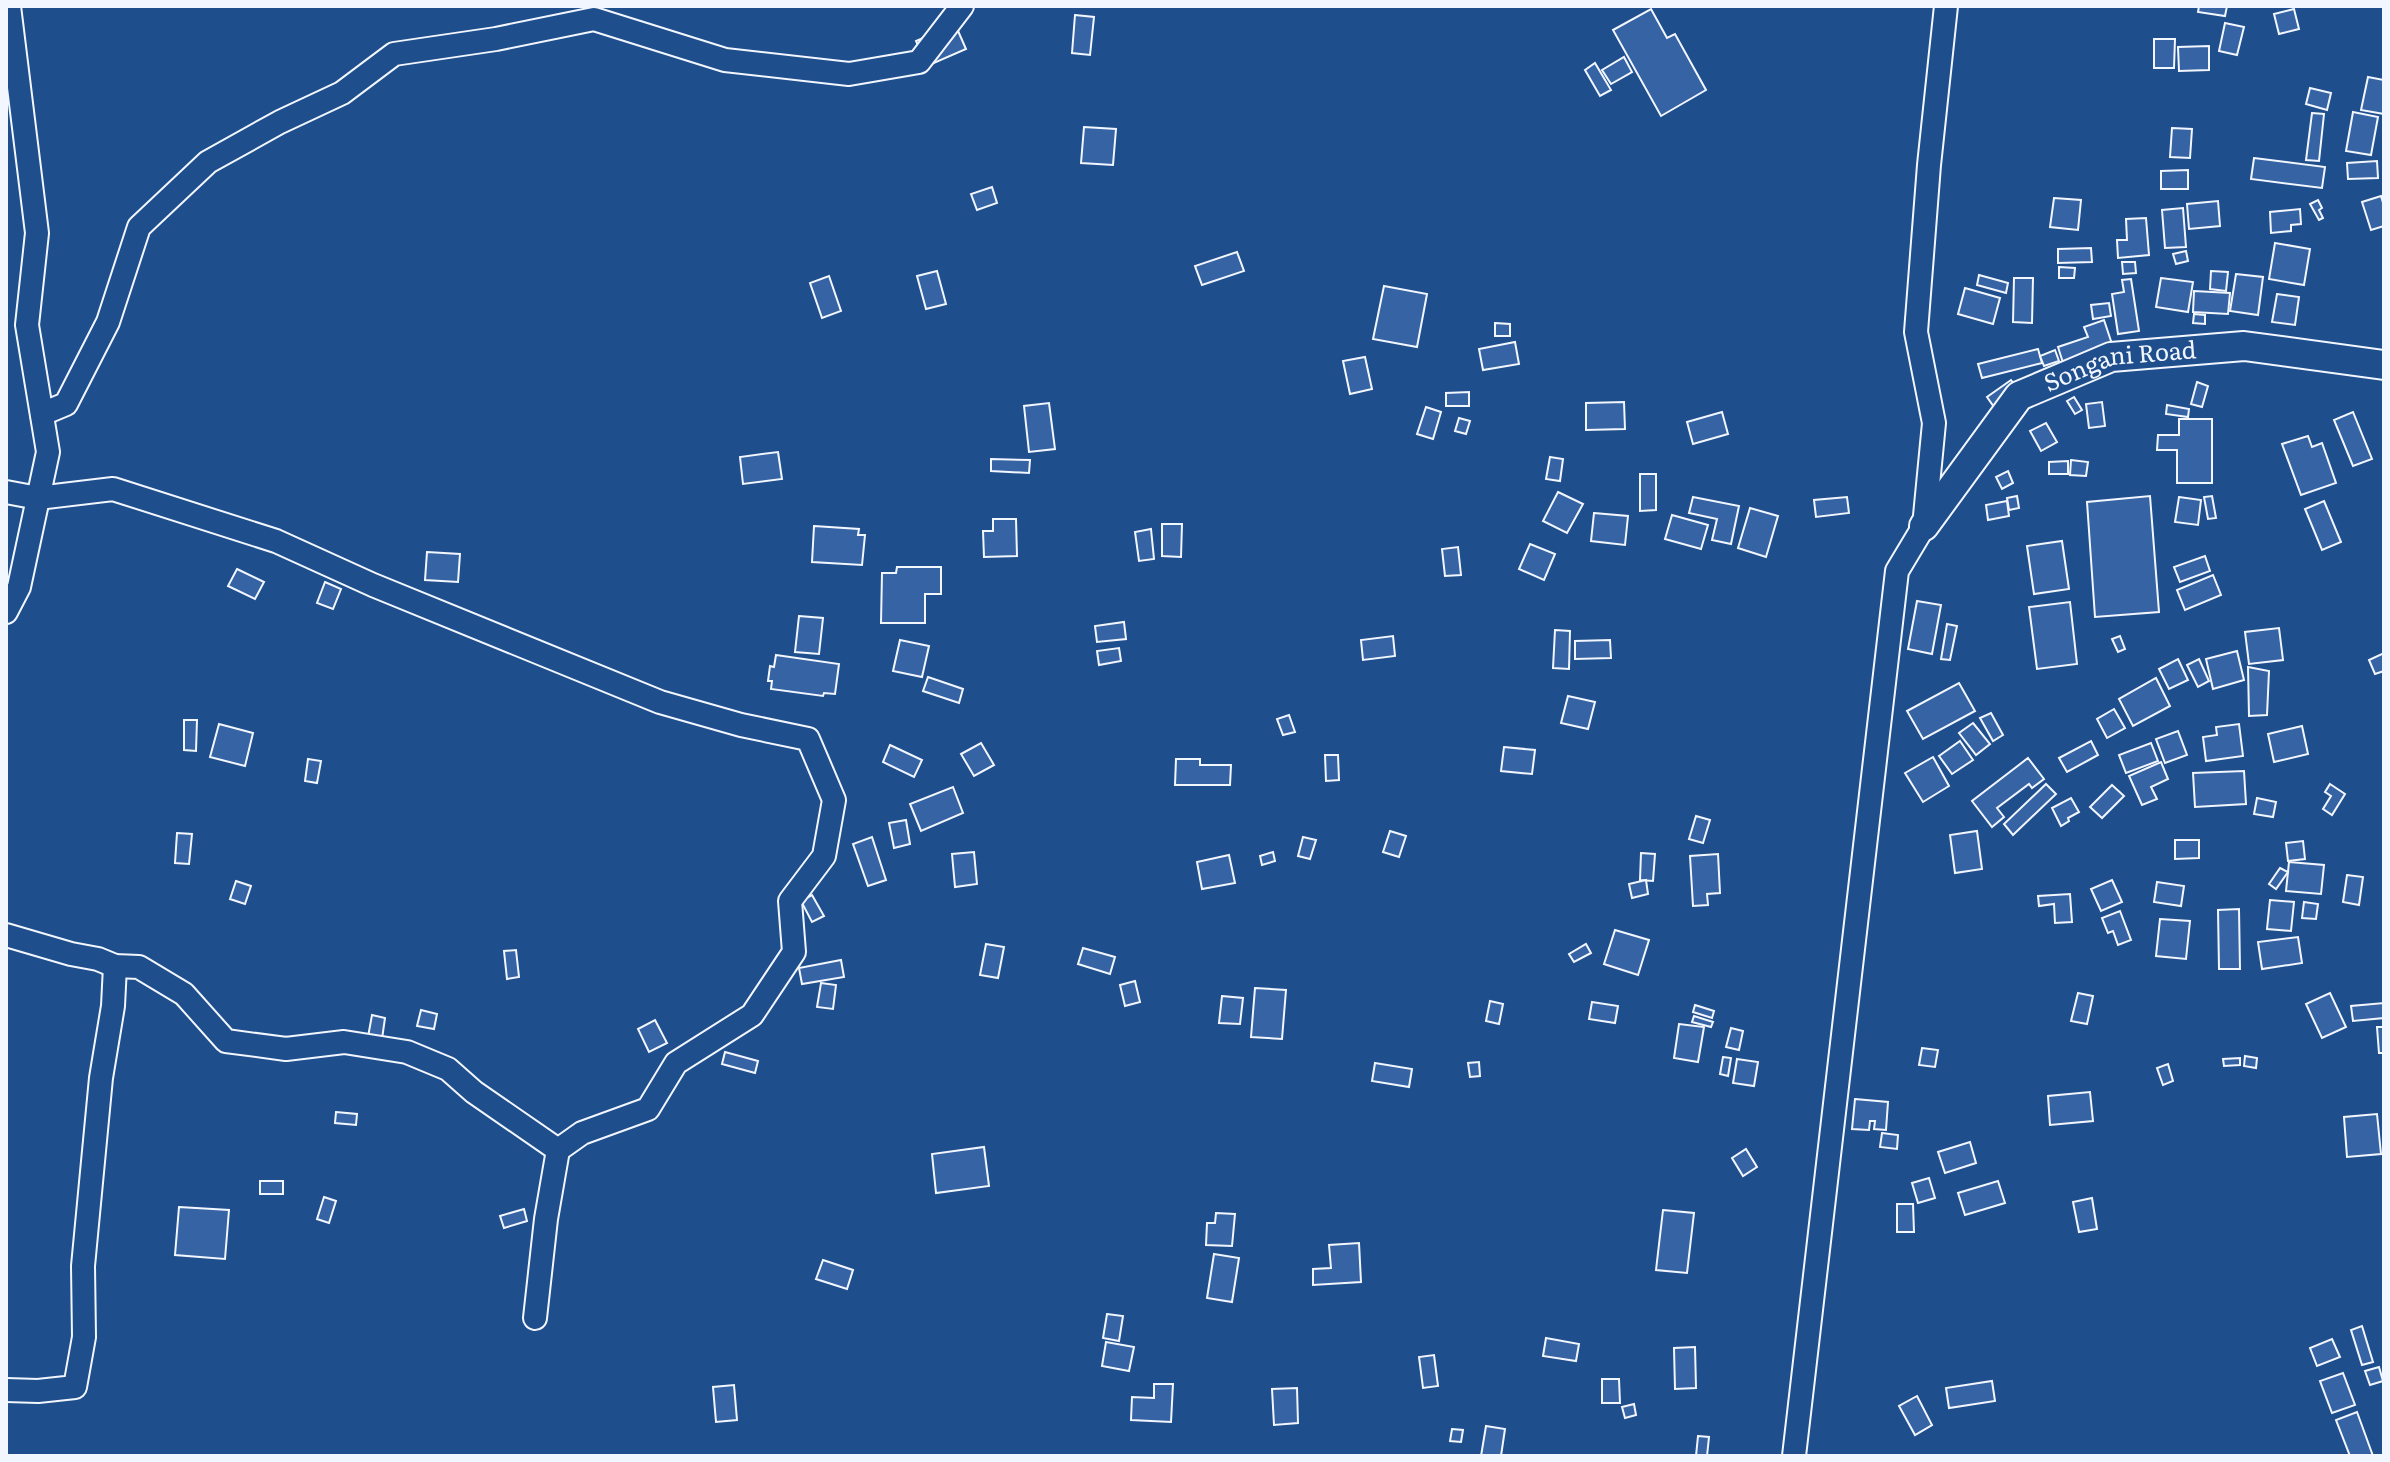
<svg xmlns="http://www.w3.org/2000/svg" width="2390" height="1462" font-family="Literata,serif">
  <style>
    .building { fill: #3563a3; stroke: #f2f6ff; stroke-width: 2 }
    .lines { fill: none; stroke-linecap: round; stroke-linejoin: round }
    .minor-casing { stroke: #f2f6ff; stroke-width: 26 }
    .tertiary-casing { stroke: #f2f6ff; stroke-width: 32 }
    .minor { stroke: #1f4e8c; stroke-width: 22 }
    .tertiary { stroke: #1f4e8c; stroke-width: 28 }
    .labels { text-anchor: middle; stroke-width: 6; stroke-linejoin: round; paint-order: stroke }
    .street-label { font-size: 24px; fill: #f2f6ff; stroke: #1f4e8c }
  </style>
  <rect width="100%" height="100%" fill="#1f4e8c"/>
  <g class="building">
    <path d="M2199 6H2227L2225 16 2198 12Z"/>
    <path d="M1651 9 1667 38 1675 34 1706 90 1661 116 1613 30Z"/>
    <path d="M2294 9 2299 29 2279 34 2274 14Z"/>
    <path d="M1075 15 1094 17 1090 55 1072 53Z"/>
    <path d="M2225 23 2244 27 2237 55 2219 51Z"/>
    <path d="M955 24 966 49 927 66 916 41Z"/>
    <path d="M2154 39H2175L2174 68H2154Z"/>
    <path d="M2209 46V70L2179 71 2178 47Z"/>
    <path d="M1624 57 1632 72 1611 84 1602 70Z"/>
    <path d="M1595 63 1611 90 1600 96 1585 70Z"/>
    <path d="M2368 77 2384 80V114L2361 110Z"/>
    <path d="M2310 88 2331 93 2327 110 2306 104Z"/>
    <path d="M2353 112 2378 117 2371 155 2346 151Z"/>
    <path d="M2312 113 2324 114 2319 161 2306 160Z"/>
    <path d="M1084 127 1116 129 1113 165 1081 163Z"/>
    <path d="M2172 128 2192 129 2190 158 2170 157Z"/>
    <path d="M2254 158 2325 167 2322 188 2251 179Z"/>
    <path d="M2377 161 2378 178 2348 179 2347 163Z"/>
    <path d="M2188 170V189H2161V171Z"/>
    <path d="M992 187 997 203 977 210 971 194Z"/>
    <path d="M2381 196 2384 206V226L2371 230 2362 202Z"/>
    <path d="M2054 198 2081 200 2078 230 2050 227Z"/>
    <path d="M2318 200 2322 208 2319 210 2323 218 2319 220 2310 204Z"/>
    <path d="M2218 201 2220 226 2189 229 2187 204Z"/>
    <path d="M2183 208 2186 247 2165 248 2162 210Z"/>
    <path d="M2300 209 2301 224 2291 225V231L2271 233 2270 212Z"/>
    <path d="M2146 218 2149 255 2118 258 2117 240H2127L2126 219Z"/>
    <path d="M2275 243 2310 249 2304 285 2269 279Z"/>
    <path d="M2091 248 2092 262 2058 263V249Z"/>
    <path d="M2186 251 2188 261 2176 264 2173 254Z"/>
    <path d="M1237 252 1244 271 1202 285 1195 266Z"/>
    <path d="M2122 262H2135L2136 273 2123 274Z"/>
    <path d="M2059 267 2075 268 2074 278H2059Z"/>
    <path d="M937 271 946 304 926 309 917 276Z"/>
    <path d="M2211 271 2228 272 2226 291 2210 289Z"/>
    <path d="M2236 274 2263 277 2258 315 2230 311Z"/>
    <path d="M1979 275 2008 283 2006 293 1977 285Z"/>
    <path d="M829 276 841 311 822 318 810 283Z"/>
    <path d="M2014 278H2033L2032 323 2013 322Z"/>
    <path d="M2161 278 2193 282 2188 312 2156 307Z"/>
    <path d="M2131 279 2139 331 2118 334 2112 294 2124 292 2122 280Z"/>
    <path d="M1384 286 1427 294 1417 347 1373 339Z"/>
    <path d="M1965 288 2000 298 1993 324 1958 314Z"/>
    <path d="M2194 291 2230 293 2228 314 2193 312Z"/>
    <path d="M2277 294 2299 297 2295 325 2272 322Z"/>
    <path d="M2109 303 2111 316 2093 319 2091 305Z"/>
    <path d="M2194 314 2205 315V324L2193 323Z"/>
    <path d="M2104 320 2114 350 2064 366 2058 347 2088 337 2084 327Z"/>
    <path d="M1495 323 1510 324V336H1495Z"/>
    <path d="M1515 342 1519 364 1483 370 1479 349Z"/>
    <path d="M2038 349 2042 363 1982 378 1978 364Z"/>
    <path d="M2055 350 2059 361 2044 366 2040 356Z"/>
    <path d="M1365 357 1372 389 1350 394 1343 361Z"/>
    <path d="M2011 380 2018 389 1994 407 1987 397Z"/>
    <path d="M2197 382 2208 386 2202 407 2191 404Z"/>
    <path d="M1469 392V406H1446V393Z"/>
    <path d="M2074 397 2082 410 2075 414 2067 401Z"/>
    <path d="M1624 402 1625 429 1586 430V403Z"/>
    <path d="M2102 402 2105 426 2089 428 2086 404Z"/>
    <path d="M1049 403 1055 449 1029 452 1024 406Z"/>
    <path d="M2167 405 2189 409 2188 417 2166 414Z"/>
    <path d="M1426 407 1441 412 1433 439 1417 434Z"/>
    <path d="M1722 412 1728 434 1693 444 1687 422Z"/>
    <path d="M2353 412 2372 459 2353 466 2334 420Z"/>
    <path d="M1459 418 1470 421 1466 434 1455 431Z"/>
    <path d="M2179 419H2212V483H2177V450H2157L2158 435H2179Z"/>
    <path d="M2046 423 2057 442 2041 451 2030 431Z"/>
    <path d="M2308 436 2312 447 2322 443 2336 483 2301 495 2282 444Z"/>
    <path d="M778 452 782 479 743 484 740 457Z"/>
    <path d="M1550 457 1563 459 1560 481 1546 479Z"/>
    <path d="M991 459 1030 460 1029 473 991 471Z"/>
    <path d="M2071 460 2088 462 2086 476 2070 475Z"/>
    <path d="M2068 461V474H2049V462Z"/>
    <path d="M2008 471 2013 483 2002 489 1996 477Z"/>
    <path d="M1640 474H1656V510L1640 511Z"/>
    <path d="M1558 492 1583 504 1567 533 1543 521Z"/>
    <path d="M2017 496 2019 508 2009 510 2007 498Z"/>
    <path d="M2150 496 2159 612 2095 617 2087 502Z"/>
    <path d="M2212 496 2216 518 2208 519 2204 497Z"/>
    <path d="M1693 497 1739 506 1731 544 1712 540 1717 519 1689 513Z"/>
    <path d="M1847 497 1849 513 1816 517 1814 500Z"/>
    <path d="M2179 497 2201 500 2198 525 2175 522Z"/>
    <path d="M2007 501 2009 516 1988 520 1986 505Z"/>
    <path d="M2324 501 2341 542 2322 550 2305 509Z"/>
    <path d="M1750 508 1778 516 1766 557 1738 548Z"/>
    <path d="M1594 513 1628 516 1625 545 1591 541Z"/>
    <path d="M1672 515 1708 525 1701 549 1665 539Z"/>
    <path d="M993 519H1016L1017 556 984 557 983 531H993Z"/>
    <path d="M1162 524H1182L1181 557 1162 556Z"/>
    <path d="M814 526 859 529 858 535H865L862 565 812 562Z"/>
    <path d="M1151 529 1154 559 1139 561 1135 532Z"/>
    <path d="M2062 541 2069 589 2034 594 2027 546Z"/>
    <path d="M1530 544 1555 554 1544 580 1519 569Z"/>
    <path d="M1458 547 1461 575 1445 576 1442 549Z"/>
    <path d="M427 552 460 554 458 582 425 580Z"/>
    <path d="M2205 556 2210 571 2180 582 2174 567Z"/>
    <path d="M897 567H941V594H925V623H881L882 573H896Z"/>
    <path d="M237 569 264 582 255 599 228 586Z"/>
    <path d="M2213 575 2221 595 2185 610 2177 590Z"/>
    <path d="M325 582 341 589 333 609 317 603Z"/>
    <path d="M1917 601 1941 605 1932 654 1908 649Z"/>
    <path d="M2070 602 2077 664 2037 669 2029 607Z"/>
    <path d="M799 616 823 618 819 654 795 652Z"/>
    <path d="M1124 622 1126 639 1097 642 1095 626Z"/>
    <path d="M1947 624 1957 626 1950 660 1941 659Z"/>
    <path d="M2279 628 2283 660 2249 664 2245 632Z"/>
    <path d="M1555 630 1570 631 1569 669 1553 668Z"/>
    <path d="M1393 636 1395 656 1363 660 1361 640Z"/>
    <path d="M2120 636 2125 649 2118 652 2112 639Z"/>
    <path d="M900 640 929 646 922 677 893 671Z"/>
    <path d="M1610 640 1611 658 1575 659V641Z"/>
    <path d="M1119 648 1121 661 1099 665 1097 651Z"/>
    <path d="M2237 651 2244 680 2213 689 2206 659Z"/>
    <path d="M2384 653V671L2375 674 2369 660Z"/>
    <path d="M776 655 839 664 835 694 824 693 823 696 771 689 772 681H768L770 666 774 667Z"/>
    <path d="M2178 659 2188 680 2169 689 2159 669Z"/>
    <path d="M2199 659 2209 681 2198 687 2187 665Z"/>
    <path d="M2248 667 2269 671 2267 715 2249 716Z"/>
    <path d="M928 677 963 689 959 703 923 691Z"/>
    <path d="M2156 678 2170 706 2133 726 2119 699Z"/>
    <path d="M1959 683 1975 711 1923 739 1907 711Z"/>
    <path d="M1568 696 1595 702 1588 729 1561 723Z"/>
    <path d="M2114 709 2125 728 2107 738 2097 719Z"/>
    <path d="M1991 713 2003 735 1993 741 1980 718Z"/>
    <path d="M1289 715 1295 732 1283 735 1277 719Z"/>
    <path d="M184 720H197L196 751 184 750Z"/>
    <path d="M1973 723 1990 744 1976 755 1959 733Z"/>
    <path d="M219 724 253 733 245 766 210 757Z"/>
    <path d="M2239 724 2243 756 2206 761 2203 737 2217 735 2216 727Z"/>
    <path d="M2302 726 2308 754 2274 762 2268 734Z"/>
    <path d="M2178 731 2187 755 2165 763 2156 739Z"/>
    <path d="M1960 741 1973 760 1952 774 1939 756Z"/>
    <path d="M2091 741 2098 755 2067 772 2059 758Z"/>
    <path d="M981 743 994 765 974 776 961 754Z"/>
    <path d="M2151 743 2158 761 2126 773 2119 755Z"/>
    <path d="M890 745 922 760 914 777 883 762Z"/>
    <path d="M1504 747 1535 750 1532 774 1501 771Z"/>
    <path d="M1325 755H1338L1339 780 1326 781Z"/>
    <path d="M1933 757 1949 786 1923 802 1905 773Z"/>
    <path d="M2028 758 2044 779 2032 788 2029 784 1997 808 2004 817 1992 827 1972 801Z"/>
    <path d="M308 759 321 761 317 783 305 781Z"/>
    <path d="M1176 759H1200V765H1231L1230 785H1175Z"/>
    <path d="M2161 762 2168 779 2151 787 2157 799 2142 805 2129 776Z"/>
    <path d="M2244 771 2246 804 2195 807 2193 773Z"/>
    <path d="M2046 784 2056 794 2013 835 2004 824Z"/>
    <path d="M2330 784 2345 794 2332 815 2323 809 2331 796 2325 792Z"/>
    <path d="M2112 785 2124 796 2102 818 2090 807Z"/>
    <path d="M953 787 963 813 921 831 910 804Z"/>
    <path d="M2071 798 2079 812 2068 818 2069 821 2061 826 2052 808Z"/>
    <path d="M2257 798 2276 802 2273 817 2254 814Z"/>
    <path d="M1696 816 1710 820 1703 843 1689 839Z"/>
    <path d="M906 820 910 844 894 848 889 823Z"/>
    <path d="M1390 831 1406 836 1399 857 1383 852Z"/>
    <path d="M1977 831 1982 869 1955 873 1950 835Z"/>
    <path d="M177 833 192 834 189 864 175 863Z"/>
    <path d="M872 837 886 880 868 886 853 844Z"/>
    <path d="M1303 837 1316 840 1310 859 1298 856Z"/>
    <path d="M2175 840H2199V858L2175 859Z"/>
    <path d="M2303 841 2305 859 2288 861 2286 843Z"/>
    <path d="M974 852 977 884 955 887 952 854Z"/>
    <path d="M1273 852 1275 861 1262 865 1260 856Z"/>
    <path d="M1641 853 1655 854 1653 881 1640 880Z"/>
    <path d="M1718 854 1720 893 1707 894 1708 905 1693 906 1690 856Z"/>
    <path d="M1229 855 1235 883 1202 889 1197 862Z"/>
    <path d="M2289 862 2324 865 2321 894 2286 891Z"/>
    <path d="M2280 868 2288 872 2276 889 2269 884Z"/>
    <path d="M2347 875 2363 877 2359 905 2343 902Z"/>
    <path d="M1646 880 1648 894 1632 898 1629 884Z"/>
    <path d="M2112 880 2122 902 2101 911 2091 889Z"/>
    <path d="M236 881 251 886 245 904 230 899Z"/>
    <path d="M2157 882 2184 886 2181 906 2154 902Z"/>
    <path d="M2070 894 2072 922 2055 923 2054 904 2039 906 2038 896Z"/>
    <path d="M812 895 824 916 812 922 801 901Z"/>
    <path d="M2270 900 2294 902 2291 931 2267 929Z"/>
    <path d="M2304 902 2318 904 2316 919 2302 918Z"/>
    <path d="M2239 909 2240 969H2219L2218 910Z"/>
    <path d="M2120 911 2131 940 2118 945 2113 931 2108 933 2102 918Z"/>
    <path d="M2160 919 2190 921 2186 959 2156 956Z"/>
    <path d="M1615 930 1649 940 1638 975 1604 964Z"/>
    <path d="M2298 937 2302 963 2262 969 2258 942Z"/>
    <path d="M986 944 1004 947 998 978 980 975Z"/>
    <path d="M1586 944 1591 953 1574 962 1569 954Z"/>
    <path d="M1083 948 1115 957 1110 974 1078 964Z"/>
    <path d="M516 950 519 977 507 979 504 951Z"/>
    <path d="M841 960 844 977 802 984 799 968Z"/>
    <path d="M1135 981 1140 1002 1125 1006 1120 985Z"/>
    <path d="M821 983 836 985 833 1009 817 1007Z"/>
    <path d="M1255 988 1286 990 1282 1039 1251 1037Z"/>
    <path d="M2078 993 2093 996 2087 1024 2071 1021Z"/>
    <path d="M2330 993 2346 1027 2322 1038 2306 1004Z"/>
    <path d="M1222 996 1243 998 1240 1024 1219 1023Z"/>
    <path d="M1490 1001 1503 1004 1499 1024 1486 1021Z"/>
    <path d="M1592 1002 1618 1006 1615 1023 1589 1019Z"/>
    <path d="M2384 1003V1018L2353 1021 2351 1006Z"/>
    <path d="M1695 1005 1714 1011 1712 1018 1693 1012Z"/>
    <path d="M421 1010 437 1014 434 1029 417 1026Z"/>
    <path d="M372 1015 385 1018 382 1039 368 1037Z"/>
    <path d="M1694 1016 1713 1022 1711 1027 1692 1022Z"/>
    <path d="M655 1020 667 1043 649 1052 638 1029Z"/>
    <path d="M1679 1024 1704 1027 1698 1062 1674 1058Z"/>
    <path d="M2377 1027H2384V1053H2379Z"/>
    <path d="M1731 1028 1743 1031 1739 1050 1726 1047Z"/>
    <path d="M1922 1048 1938 1050 1935 1067 1919 1065Z"/>
    <path d="M725 1052 758 1061 755 1073 722 1064Z"/>
    <path d="M2245 1056 2257 1058 2256 1068 2244 1066Z"/>
    <path d="M1723 1057 1731 1058 1728 1076 1720 1074Z"/>
    <path d="M2240 1058V1065L2224 1066 2223 1059Z"/>
    <path d="M1737 1059 1758 1062 1754 1086 1733 1083Z"/>
    <path d="M1479 1062 1480 1076 1470 1077 1468 1063Z"/>
    <path d="M1375 1063 1412 1069 1409 1087 1372 1081Z"/>
    <path d="M2168 1064 2173 1081 2163 1085 2157 1068Z"/>
    <path d="M2090 1092 2093 1121 2050 1125 2048 1096Z"/>
    <path d="M1855 1099 1888 1102 1886 1130 1874 1129 1875 1121H1870L1869 1130 1852 1129Z"/>
    <path d="M336 1112 357 1114 356 1125 335 1123Z"/>
    <path d="M2377 1114 2381 1154 2347 1157 2344 1117Z"/>
    <path d="M1882 1133 1898 1135 1897 1149 1880 1147Z"/>
    <path d="M1970 1142 1976 1163 1945 1173 1938 1152Z"/>
    <path d="M984 1147 989 1186 936 1193 932 1154Z"/>
    <path d="M1746 1149 1757 1167 1743 1176 1732 1158Z"/>
    <path d="M1929 1178 1935 1198 1918 1203 1912 1183Z"/>
    <rect x="260" y="1181" width="23" height="13"/>
    <path d="M1998 1181 2005 1203 1965 1215 1958 1193Z"/>
    <path d="M324 1197 336 1201 329 1223 317 1219Z"/>
    <path d="M2092 1198 2097 1229 2079 1232 2073 1202Z"/>
    <path d="M1897 1204H1913L1914 1232H1897Z"/>
    <path d="M179 1207 229 1210 225 1259 175 1255Z"/>
    <path d="M524 1209 527 1221 504 1228 500 1216Z"/>
    <path d="M1663 1210 1694 1213 1687 1273 1656 1270Z"/>
    <path d="M1216 1213 1235 1214 1232 1246 1206 1245 1207 1223H1215Z"/>
    <path d="M1359 1243 1361 1282 1313 1285V1269L1331 1268 1329 1245Z"/>
    <path d="M1214 1254 1239 1258 1232 1302 1207 1298Z"/>
    <path d="M823 1260 853 1270 847 1289 816 1279Z"/>
    <path d="M1107 1314 1123 1316 1119 1341 1103 1338Z"/>
    <path d="M2362 1326 2373 1362 2362 1365 2351 1330Z"/>
    <path d="M1546 1338 1579 1344 1576 1361 1543 1356Z"/>
    <path d="M2332 1339 2340 1357 2317 1366 2310 1348Z"/>
    <path d="M1106 1342 1134 1347 1129 1371 1102 1366Z"/>
    <path d="M1695 1347 1696 1388 1675 1389 1674 1348Z"/>
    <path d="M1434 1355 1438 1386 1423 1388 1419 1357Z"/>
    <path d="M2379 1367 2383 1381 2370 1385 2365 1371Z"/>
    <path d="M2343 1373 2355 1405 2332 1413 2320 1381Z"/>
    <path d="M1602 1379H1619L1620 1403H1602Z"/>
    <path d="M1992 1381 1995 1401 1949 1408 1946 1388Z"/>
    <path d="M1154 1384H1173L1171 1422 1131 1420 1132 1397 1154 1398Z"/>
    <path d="M734 1385 737 1420 716 1422 713 1387Z"/>
    <path d="M1297 1388 1298 1423 1274 1425 1272 1389Z"/>
    <path d="M1917 1396 1932 1425 1915 1435 1899 1406Z"/>
    <path d="M1634 1404 1636 1415 1625 1418 1622 1407Z"/>
    <path d="M2357 1412 2373 1456H2350L2336 1420Z"/>
    <path d="M1486 1426 1505 1429 1501 1456H1481Z"/>
    <path d="M1452 1429 1463 1430 1461 1442 1450 1441Z"/>
    <path d="M1698 1436 1709 1437 1707 1456H1696Z"/>
  </g>
  <g class="lines">
    <defs>
      <g id="minor">
        <path d="M42 414 66 404 108 322 139 227 208 162 280 122 342 93 394 54 496 39 594 19 725 60 849 74 919 62 962 6"/>
        <path d="M6 492 38 498 113 489 276 541 373 585 660 702 741 725 808 739 834 800 824 856 790 901 794 952 752 1015 676 1063 648 1109 582 1133 558 1150 546 1219 535 1318"/>
        <path d="M6 612 19 587 48 452 27 325 37 233 9 6"/>
        <path d="M6 935 71 954 98 959 115 966 139 967 184 994 226 1041 286 1049 344 1042 407 1052 448 1069 474 1092 558 1150"/>
        <path d="M6 1390 38 1391 75 1387 84 1337 83 1266 101 1078 113 1006 115 966"/>
        <path d="M1794 1456 1897 571 1924 526 1934 423 1916 332 1929 165 1946 6"/>
      </g>
      <g id="tertiary">
        <path id="s1" d="M1924 526 2019 396 2111 357 2244 346 2384 365"/>
      </g>
    </defs>
    <use href="#minor" class="minor-casing"/>
    <use href="#tertiary" class="tertiary-casing"/>
    <use href="#minor" class="minor"/>
    <use href="#tertiary" class="tertiary"/>
  </g>
  <g class="labels">
    <g class="street-label">
      <text dy="8" stroke="none"><textPath href="#s1" startOffset="268">Songani Road</textPath></text>
    </g>
  </g>
  <rect width="2390" height="1462" fill="none" stroke="#f2f6ff" stroke-width="16"/>
</svg>
